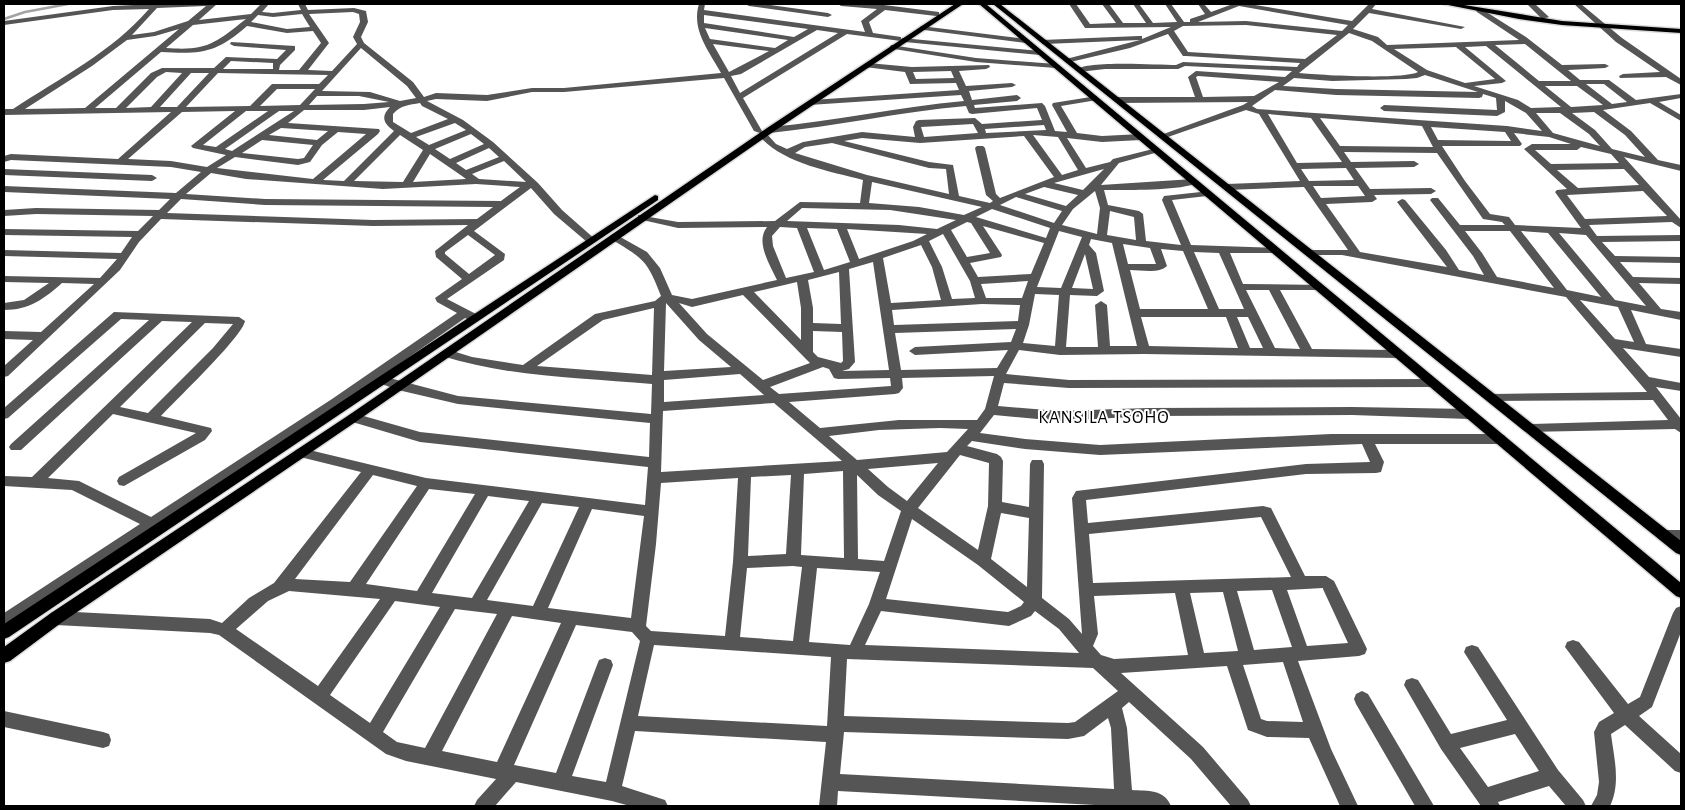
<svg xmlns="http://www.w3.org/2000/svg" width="1685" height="810" font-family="'Alegreya Sans',sans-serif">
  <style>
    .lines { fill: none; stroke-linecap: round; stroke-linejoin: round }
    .stream { stroke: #a3a3a3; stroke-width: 2.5 }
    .major-casing { stroke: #dbdbdb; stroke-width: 3 }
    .minor { fill: #555; fill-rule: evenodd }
    .major { fill: #000; fill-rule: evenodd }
    .labels { text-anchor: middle; stroke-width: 4; stroke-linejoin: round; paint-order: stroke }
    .quarter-label { font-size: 18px; letter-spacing: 1px; fill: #000; stroke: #fff }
  </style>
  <rect width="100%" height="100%" fill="#fff"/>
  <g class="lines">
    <path class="stream" d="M4 19 25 12 68 4"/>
    <defs>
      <g id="major">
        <path d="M955 4H963L773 132 357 421 61 623 10 661 4 663V647L51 613 349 415 767 128Z"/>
        <path d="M979 4H986L1681 583V598L1676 596Z"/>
        <path d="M993 4H1000L1681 541V555L1676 553Z"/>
        <path d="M1443 4H1458L1562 21 1681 29V33L1562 25 1519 19Z"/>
        <path d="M655 195 658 196V200L9 637 4 639V624Z"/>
      </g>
    </defs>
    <use href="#major" class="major-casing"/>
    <g class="minor">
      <path d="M155 4H217L199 20 251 14 261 4H269L262 12 273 13 301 10 298 4H305L308 10 354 8 366 11 368 22 361 37 364 43 413 82 424 97 436 93 487 95 532 88H564L721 73C709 51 691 30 699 4H705L704 10 865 32 861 21 877 9 841 6 838 4 884 5 939 12V16H936L885 10 869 22 873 33 901 37V41L847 34 743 98 762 131 761 133H766L776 144 787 149 803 142 862 132 915 137 913 127 916 121 919 120 975 118 982 124 1042 120 1037 108 972 114 969 113 966 106C900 112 836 126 770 133L766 130 770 127C835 121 899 107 964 101L961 95 809 105 808 103 812 100 959 90 956 83 910 84 905 72 865 67V63H868L912 67 989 65 990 67 986 69 959 71 966 86 1012 83 1016 85 1012 87 969 91 972 100 1017 95 1021 98 1017 101 974 105 975 108 1042 103 1045 106 1055 131 1067 132 1052 105 1053 103 1097 96V100L1061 106 1077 133 1102 136 1141 134 1145 137 1141 140 1102 142 1067 138 1086 168 1110 162 1113 159 1157 148 1162 151 1119 163 1101 185 1193 179 1198 182C1187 191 1122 190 1104 190L1108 205 1139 211 1143 214 1146 241 1181 245 1162 200 1164 196 1210 191 1212 193 1207 196 1172 200 1191 245 1278 248 1279 250 1278 252 1274 253H1230L1243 284 1322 285 1323 287 1318 290H1280L1312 349 1398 350 1404 354 1398 358 1144 354 1060 355 1019 350 1006 374 1069 380 1433 379 1439 383 1433 387 1069 388 1004 383 998 406 1059 411 1148 408 1352 407 1469 409 1473 411 1475 414 1473 417 1469 419 1352 415 1148 416 1059 421 994 415 980 433 1025 439 1100 445 1331 434H1500L1505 436 1506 439 1505 442 1500 444H1375L1384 462 1381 472 1376 473 1306 474 1086 500 1088 523 1263 506 1271 508 1305 576H1326L1334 581 1367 649 1365 654 1359 656 1298 661 1331 749 1358 806H1340L1309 738 1267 737 1248 730 1227 666 1121 673 1203 747 1248 800 1251 806H1231L1191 759 1129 702 1122 708 1127 728 1132 790C1148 791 1164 789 1171 806H1113L838 791 837 806H819L826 742 635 731 622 786 665 800 668 806H630L612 801 516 782 495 806H474L477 800 496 779 406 761 386 754 219 635 210 633 56 625 51 623 48 618 51 613 56 611 210 619 222 623 249 598 274 583 361 472 296 456 294 453 296 450 301 448 426 478 645 505 648 467 420 442 349 421 347 418 349 415 353 413 420 432 649 457 650 423 458 404 398 390 379 383 377 379 162 524 161 530H152L9 626 4 628V613L140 524 72 490 4 486V476L32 477 192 322 162 321 21 450H11L9 447 11 444 149 320 121 319 8 418 4 419V408L114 312 239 317 245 321C243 336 175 401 161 416L211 428 212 431 205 440 124 486 119 485 117 481 119 477 196 433 113 414 48 478 79 481 151 517 332 399 457 313 437 302 435 298 462 279 436 257 435 251 468 225 373 226 161 219 139 242 120 270 8 376 4 377V366L33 340 4 339V331L41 332 94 284 62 283C44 299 29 310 4 310V303L24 300 49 283 4 282V276L100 278 117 259 4 256V250L121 253 132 237 4 235V229L138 231 153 216 36 214 4 216V210L36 208 159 210 170 199 4 192V186L176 193 201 172 171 167 11 160 4 162V156L11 154 118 159 171 112 4 115V109H13C60 78 112 52 149 9L113 10 4 25V21L113 6ZM206 6 188 21 154 32 132 35 157 8ZM353 12 359 14 360 22 353 37 357 44 332 71 308 70 329 43 309 14ZM302 14 310 27 287 29 251 22 258 15 273 17ZM704 15 808 29 794 37 704 23ZM246 19C214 44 207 51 166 48L193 25ZM247 26 287 33 313 31 321 43 299 70H279L280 65 295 50V46L231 42 230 44 234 46 286 50 277 59 226 57 214 68H162L151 73 116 108H95L161 52C201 54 215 54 247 26ZM705 28 788 40 775 48 710 39ZM179 29 85 108 25 109 92 66 127 40 155 36ZM817 30 838 33 740 93 731 76 741 74ZM713 44 769 51 729 72ZM361 48 407 86 416 98 400 101 370 92 322 91ZM231 61 273 63V69H223ZM951 71 954 78 916 79 913 72ZM166 72 182 73 151 107 126 108 157 77ZM191 73H209L177 107H160ZM218 73 328 75 319 84H272L250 106 186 107ZM724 78 754 131 760 133V137C785 164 829 171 863 180L860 203 800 202 775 221 678 222 638 215V219L678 228 767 227C755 242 770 265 777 280L692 299 672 295 660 268 647 252 615 234 611 235 610 237 611 239C644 259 647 260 661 296L655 301 595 314 523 365 472 357 446 349 440 353 442 356C509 377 582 378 652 384L651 414 458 396 382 376 465 318 472 321 476 320 478 317 476 314 447 299 504 260 505 254 474 231 531 188 554 214 587 242 591 243 596 240 562 210 538 183 493 142 463 120 427 101 436 99 487 101 532 92H564ZM277 89H315L300 105 260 106ZM317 96H359L389 102 364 104 309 105ZM420 103 422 106 448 119 411 133 393 122V114C401 105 409 105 420 103ZM390 107C380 117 384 124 394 131L344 181 323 180 378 134 380 131 379 129 288 123 304 110H364ZM235 111 191 146 193 148 226 155 207 167 171 161 128 159 182 112ZM246 111H268L216 147 203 145ZM279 111H294L232 151 225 149ZM455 123 466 130 429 145 416 137ZM973 124 978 133 924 137 921 127ZM1044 125 1046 130 986 133 985 129ZM281 128 328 131 317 140 269 135ZM338 132 366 134 313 179 217 168 235 157 298 165 310 162 322 145ZM471 134 484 144 450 159 435 149ZM400 135 423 150 403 182 354 181ZM1033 135 1058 137 1078 170 1062 175ZM1024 136 1054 177 1000 198 996 194 985 148 983 146H977L975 148 986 195 993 201 990 203 959 196 953 165 929 162 844 141 862 138 920 143ZM262 140 313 145 304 158 298 159 242 153ZM832 143 929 168 946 169 949 194 867 175 795 153 805 147ZM489 148 499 157 466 170 456 163ZM430 154 462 176 466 179 413 182ZM504 161 526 182 479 179 472 174ZM1104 169 1083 190 1054 183ZM211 173 246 179 383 189 476 184 520 187 501 201 265 199 186 194ZM872 182 982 207 964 215 919 207 869 203ZM1044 187 1078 195 1066 206 1025 194ZM1095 191 1100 208 1097 234 1062 225 1073 209ZM1016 197 1062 211 1054 223 1000 205ZM181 199 265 205 493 207 477 219 373 220 167 213ZM802 208 890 210 956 220 937 229 899 225 787 221ZM992 209 1050 228 1046 238 976 217ZM1110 211 1134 217 1136 240 1107 235ZM967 222 971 223 990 253 967 257 951 230ZM983 226 1044 243 1031 274 978 277 970 263 1001 257 1002 255ZM780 227 797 228 814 272 786 278 773 246 772 236ZM807 228 837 229 850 262 824 270ZM847 229 927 234 913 241 859 259ZM1059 231 1082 237 1061 288 1037 287ZM943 234 970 281 975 298 952 299 942 267 929 241ZM468 235 495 255 469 274 445 254V252ZM1091 239 1112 243 1137 346H1110L1107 305 1101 301 1095 305 1098 347H1066L1070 295 1097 296 1104 291 1096 253 1089 245ZM1123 244 1150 248 1156 264H1128ZM921 245 932 267 941 300 891 303 883 258ZM1161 249 1183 251 1208 309H1140L1130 270C1141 270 1159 274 1167 266ZM1194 252 1219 253 1244 309H1219ZM1085 254 1093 289 1072 288ZM873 262 889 370 842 371 849 369 855 362 849 269ZM839 272 841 324 813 323V308L808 280ZM1028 281 1022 298H986L981 284ZM797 282 801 308V340L754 292ZM1246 290H1269L1300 349 1275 348ZM1035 294 1059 295 1055 346 1023 343 1029 325ZM743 295 803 356 810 363 763 380 707 334 679 303 692 307ZM666 303 699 340 731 367 664 371ZM982 304 1020 305 1018 321 894 325 892 310ZM654 308 652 375 537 366 603 320ZM1141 317H1226L1238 348 1149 346ZM1237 317H1248L1263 348H1250ZM205 323 233 324 213 348 148 413 120 407ZM1016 329 1011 342 915 347 909 351 915 355 1008 350 997 368 901 370 895 333ZM813 331 842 332 843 361 841 363 818 357 813 352ZM823 367 829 369 834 378 838 379 890 378 891 386 779 394 770 387ZM740 374 764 395 664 402V380ZM994 376 985 409 977 420H899L820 428 789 402 895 394 899 393 903 388 902 378ZM774 403 842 461 661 472 663 411ZM940 428 968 429 947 452 857 460 829 436 879 430ZM972 441 1025 449 1100 455 1362 444 1370 462 1306 464 1076 491 1072 498 1082 634 1069 619 1042 598 1044 464 1042 460H1032L1030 464 1029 507 1002 502 1003 461 1001 457 997 454 967 446ZM960 455 989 463 988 506 978 550 918 508ZM938 463 907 501 888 487 868 469ZM843 471 844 558 801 555 804 474ZM373 475 417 486 350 582 295 579ZM791 475 786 554 748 556 751 477ZM857 475 878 495 901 511 884 561 858 559ZM738 478 733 562 725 636 651 631 646 626 656 544 661 483ZM429 489 475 494 417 591 366 584ZM488 496 529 501 472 598 432 593ZM542 503 579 507 533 606 487 600ZM592 509 644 516 631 618 548 608ZM1001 513 1029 518 1027 587 991 559ZM1261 517 1291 577 1093 583 1089 534ZM912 519 978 565 1024 602 1021 606 1008 612 886 599ZM793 566 802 567 793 641 740 637 747 568ZM817 568 880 572 869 604 850 645 809 642ZM1323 588V589L1348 643 1307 646 1287 590ZM1272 590 1292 647 1254 650 1237 591ZM289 591 380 599 318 686 236 629 268 601ZM1223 592 1238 651 1204 653 1190 593ZM1175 593 1188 655 1114 659 1101 655 1093 646 1098 634 1094 596ZM395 601 440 607 370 723 330 695ZM455 609 497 614 425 748 397 742 383 732ZM881 611 1009 626 1031 616 1035 611 1059 629 1079 653 865 645ZM512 616 561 623 497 762 442 751ZM576 625 632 632 640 641 606 782 572 776 613 665 611 660 605 658 599 660 597 665 556 773 514 765ZM654 645 831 657 827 726 638 716ZM847 659 1093 668 1118 691 1075 722 1068 723 844 716ZM1283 662 1303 722 1267 721 1261 719 1243 665ZM1108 718 1111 728 1114 789 840 774 844 732 1068 739 1084 736Z"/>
      <path d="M745 4H763L828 13 832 15 828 17 749 6Z"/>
      <path d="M1069 4H1076L1090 24 1116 23 1102 4H1109L1123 23H1146L1133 4H1139L1153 23 1177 22 1165 4H1171L1184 22H1190V19L1205 14 1198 4H1204L1211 12 1233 4H1249L1352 21 1369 4H1376L1372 9 1465 27 1461 29 1369 13 1353 29 1378 37 1387 45 1519 40 1477 12 1476 10 1480 8 1526 37 1562 65 1605 64 1609 66 1605 68 1568 70 1580 80H1609L1636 100 1681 94V98L1659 102 1681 115V121L1650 103 1603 110 1631 131 1658 160 1681 165V171L1624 157 1681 220V228L1672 222 1589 225 1597 236 1681 235V241L1602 242 1615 256 1681 257V263L1620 262 1633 277 1681 278V284L1639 283 1661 309 1681 312V320L1631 310 1646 344 1681 349V357L1623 348 1649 377 1681 383V391L1656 387 1681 419V433L1675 429 1527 432 1526 429 1527 426 1532 424 1668 420 1653 400 1488 401 1486 398 1492 394 1647 392 1566 297 1342 255H1307L1306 253 1311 250H1348L1304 187 1227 190 1222 187 1227 184 1300 181 1259 114 1246 110 1165 138 1162 139 1158 136 1243 105 1248 102 1118 103 1114 100 1118 97H1195L1188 77 1196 71 1285 77 1292 71 1185 66 1178 69H1105L1079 72 1075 70C1088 60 1157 65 1176 65L1183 62 1297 67 1300 63 1186 56H1183L1168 34 1130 48 1066 63V59L1140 40 1045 44H1042V40L1139 36H1142V39L1171 27 1088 28H1085ZM1239 6 1348 25 1342 31 1246 21 1198 22ZM1246 25 1337 35 1305 59 1188 52 1174 31 1183 26ZM1349 33 1372 41 1418 72C1402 80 1320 75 1299 73ZM1525 44 1571 81H1539L1495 45ZM1486 46 1561 107 1531 108 1518 100 1474 86 1502 83 1506 81 1465 47ZM1456 47 1495 79 1465 83 1427 70 1394 49ZM1425 75 1478 92 1336 89 1283 86 1294 78 1332 81 1406 79 1417 78ZM1198 76 1279 82 1254 96 1203 97 1196 77ZM1586 84H1604L1627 102 1612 104ZM1545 86H1577L1603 105 1571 107ZM1275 90 1336 95 1479 98 1482 97 1483 94 1496 98 1497 110 1384 105 1380 108 1384 111 1497 116 1505 112V101L1526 113 1542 131 1507 126 1257 109 1252 106ZM1594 112 1625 135 1645 157 1612 149 1595 130 1572 113ZM1536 113H1560L1589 134 1600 146 1553 133ZM1268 114 1311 118 1342 162 1297 163ZM1320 118 1422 126 1433 147 1340 146ZM1431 127 1505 132 1511 141 1438 140ZM1514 133 1549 137 1571 144H1532L1524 149 1567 189 1557 190 1555 192 1581 228 1515 225 1509 217 1490 214 1465 181 1442 146H1520L1522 144ZM1581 147 1611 154 1619 163 1551 164 1535 150H1577ZM1344 152 1437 153 1483 219 1502 222 1505 225H1460L1438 198H1432L1430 200 1473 256 1484 275 1459 270 1446 250 1405 200 1402 199 1397 202 1447 267 1360 252 1326 204 1372 202 1377 199 1374 195 1431 194 1436 191 1431 188 1370 189 1355 168 1414 167 1419 164 1414 161 1351 162ZM1346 168 1354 180 1309 181 1301 169ZM1624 169 1639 185 1578 188 1557 170ZM1313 186H1358L1365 196 1321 198ZM1643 191 1667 216 1585 219 1567 195ZM1465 231H1510L1554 288 1497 277 1482 253ZM1521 231 1548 233 1601 297 1567 290ZM1559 233 1586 235 1646 306 1615 300ZM1580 300 1618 307 1634 342 1615 339Z"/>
      <path d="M1527 4H1535L1549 17 1542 19Z"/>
      <path d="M1574 4H1581L1622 38 1681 79V85L1666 77 1620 78 1619 76 1623 74 1660 72 1616 42Z"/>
      <path d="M921 26 1026 39 1030 41 1026 43 924 30 920 28Z"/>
      <path d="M902 38 1040 51 1044 53 1040 55 905 42 901 40Z"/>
      <path d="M891 45 976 58 1056 64 1060 66 1056 68 976 62 894 49 890 47Z"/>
      <path d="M4 169 152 175 157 178 152 181 4 175Z"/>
      <path d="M1665 530H1681V542L1660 540 1658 536 1660 532Z"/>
      <path d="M1681 606V632L1652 707 1639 716 1681 754V773L1675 771 1625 725 1611 734C1614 758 1621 783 1610 806H1591L1597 795 1599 782 1594 732 1599 722 1614 713 1565 647 1567 642 1573 640 1579 642 1628 704 1640 697 1673 613 1676 608Z"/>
      <path d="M1472 645 1478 647 1558 770 1583 800 1586 806H1566L1549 786 1498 802 1500 806H1481L1441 749 1404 685 1406 680 1412 678 1418 680 1451 734 1507 720 1464 652 1466 647ZM1515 734 1539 771 1488 787 1460 748Z"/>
      <path d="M1362 691 1368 694 1434 806H1415L1356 704 1354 699 1356 694Z"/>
      <path d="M4 711 103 732 109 734 111 740 109 746 103 748 4 727Z"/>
    </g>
    <use href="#major" class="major"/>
  </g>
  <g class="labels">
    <g class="quarter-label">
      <text x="1104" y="423">KANSILA TSOHO</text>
    </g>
  </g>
  <rect width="1685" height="810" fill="none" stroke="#000000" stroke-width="10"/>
</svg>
